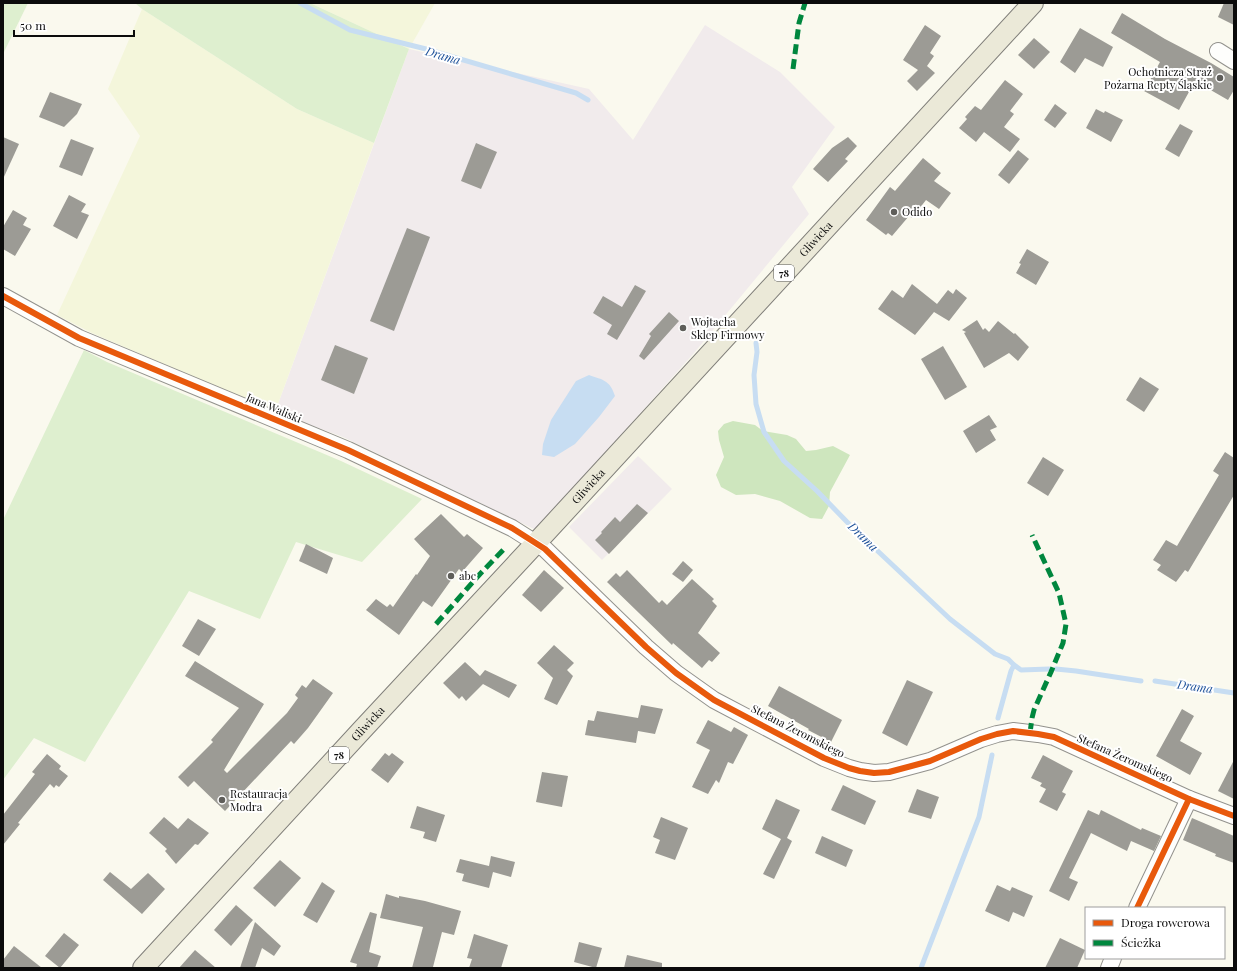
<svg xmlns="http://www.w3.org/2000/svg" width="1237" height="971" font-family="'Playfair Display',serif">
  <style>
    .industrial { fill: #f1ebec }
    .farmland { fill: #f4f6db }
    .green { fill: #deefcf }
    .forest { fill: #cee6be }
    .water { fill: #c7ddf2 }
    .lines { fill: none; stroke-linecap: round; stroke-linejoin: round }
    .stream { stroke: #c7ddf2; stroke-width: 5 }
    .building { fill: #9c9b95 }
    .minor-casing { stroke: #93928d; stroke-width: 18 }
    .major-casing { stroke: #807f7a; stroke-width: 22 }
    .minor { stroke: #fefefc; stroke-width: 16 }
    .major { stroke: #ebe9d8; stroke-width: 20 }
    .quiet { stroke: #00873e; stroke-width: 5; stroke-dasharray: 10 5; stroke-linecap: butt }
    .cycleway-casing { stroke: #fff; stroke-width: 8 }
    .cycleway { stroke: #e8590c; stroke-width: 6 }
    .poi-dot { fill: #5f5e5a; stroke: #fff; stroke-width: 1.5 }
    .labels { text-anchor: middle; stroke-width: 4; stroke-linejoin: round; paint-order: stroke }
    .shield { fill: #fff; stroke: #545454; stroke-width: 1 }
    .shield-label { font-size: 10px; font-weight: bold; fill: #0b0b0b }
    .poi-label { font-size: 11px; fill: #0b0b0b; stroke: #fff; text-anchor: start }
    .street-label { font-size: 11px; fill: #0b0b0b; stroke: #fff }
    .water-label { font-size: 12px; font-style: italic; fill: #1a4e98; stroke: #fff }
  </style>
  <rect width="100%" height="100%" fill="#faf9ee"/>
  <g class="industrial">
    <path d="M705 25 780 72 835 127 792 187 809 214 694 353 536 530 343 437 275 412 409 49 589 89 633 140Z"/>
    <path d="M638 456 672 489 602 560 569 527Z"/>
  </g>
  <g class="farmland">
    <path d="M310 3H435L409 49Z"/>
    <path d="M142 9 297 109 374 143 275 412 92 333 57 315 140 136 108 89Z"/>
  </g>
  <g class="green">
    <path d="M3 3H28L3 54Z"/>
    <path d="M135 3H310L409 49 374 143 297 109 142 9Z"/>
    <path d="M84 350 107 362 341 461 422 499 362 562 296 542 260 619 189 591 85 762 34 738 3 780V520Z"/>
  </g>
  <path class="forest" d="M733 421 755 425 763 431 787 435 796 439 806 451 816 450 833 446 850 455 830 492 829 506 822 519 810 518 780 501 755 494 736 495 721 487 716 475 724 457 719 440 718 431 724 424Z"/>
  <path class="water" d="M589 375C603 380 610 380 615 396L599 417 575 444 554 457 542 455 543 444 551 420 576 381Z"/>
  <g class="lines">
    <g class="stream">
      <path d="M300 3 350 30 426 49 576 93 588 100"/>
      <path d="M756 343 757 352 754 375 756 404 764 432 784 461 817 491 850 525 950 619 995 654 1008 659 1014 665 1021 670 1049 669"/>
      <path d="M1056 669 1076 671 1141 681"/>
      <path d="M1155 681 1234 693"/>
      <path d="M998 718 1011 671 1014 665"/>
      <path d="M921 968 979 817 992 755"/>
    </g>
  </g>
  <g class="building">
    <path d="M1224 3H1234V25L1218 17Z"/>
    <path d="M1122 13 1165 39 1211 63 1234 77V90L1228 100 1195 81 1179 110 1144 91 1160 62 1111 33Z"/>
    <path d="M925 25 941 36 930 53 934 56 927 66 935 73 917 91 907 81 918 70 903 60Z"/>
    <path d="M1080 28 1113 47 1103 67 1085 58 1075 73 1060 62Z"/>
    <path d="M1034 38 1050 52 1034 69 1018 55Z"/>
    <path d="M1005 80 1023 94 1010 111 1014 114 1004 127 1020 139 1010 152 984 132 976 142 959 128 967 119 965 117 975 106 981 110Z"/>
    <path d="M50 92 82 104 77 114 64 127 39 117Z"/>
    <path d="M1055 104 1067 113 1055 128 1044 120Z"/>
    <path d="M1096 109 1104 113 1105 111 1123 120 1111 142 1086 128Z"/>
    <path d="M1180 124 1193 131 1179 157 1165 149Z"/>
    <path d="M3 137 19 144 3 179Z"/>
    <path d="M848 137 857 146 845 159 848 161 828 182 813 169 832 148Z"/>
    <path d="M71 139 94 148 82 176 59 167Z"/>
    <path d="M476 143 497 152 481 189 461 181Z"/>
    <path d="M1018 150 1029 159 1009 184 998 175Z"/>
    <path d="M923 158 941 173 934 181 951 193 939 209 926 200 912 218 909 216 892 236 888 233 886 235 866 220 890 187 895 191Z"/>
    <path d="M69 195 86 204 81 212 89 215 77 239 53 226Z"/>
    <path d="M13 210 27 218 23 225 31 229 15 256 3 249V227Z"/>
    <path d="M407 228 430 237 394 331 370 321Z"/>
    <path d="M1027 249 1049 262 1036 285 1016 273 1021 264 1019 263Z"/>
    <path d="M912 284 937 304 948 290 953 294 956 289 967 298 949 321 934 312 915 335 878 309 892 290 903 298Z"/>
    <path d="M635 285 646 291 617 340 607 334 612 325 593 313 603 296 622 307Z"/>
    <path d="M669 312 679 321 644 360 639 356 651 336 649 334Z"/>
    <path d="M977 320 983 330 985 328 989 332 998 321 1014 334 1015 333 1029 347 1018 361 1009 353 984 368 964 333 966 332 962 330Z"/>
    <path d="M335 345 368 358 354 394 321 380Z"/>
    <path d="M943 346 967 387 945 400 921 359Z"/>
    <path d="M1140 377 1159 389 1144 412 1126 400Z"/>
    <path d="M989 415 997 427 990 430 996 440 976 453 963 431Z"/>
    <path d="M1225 452 1234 458V495L1188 572 1185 570 1176 582 1157 570 1161 565 1153 560 1166 540 1177 546 1219 475 1213 471Z"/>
    <path d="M1043 457 1064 470 1048 496 1027 483Z"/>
    <path d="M637 504 648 513 609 554 595 540 602 533 601 532 615 517 620 522Z"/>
    <path d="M441 514 464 537 467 534 483 548 462 572 459 569 432 607 423 601 399 635 366 610 376 599 387 607 390 604 393 607 416 574 417 575 430 556 414 539Z"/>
    <path d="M306 544 333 558 327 574 299 561Z"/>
    <path d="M683 561 693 570 683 582 672 574Z"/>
    <path d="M544 570 564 588 541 612 522 595Z"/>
    <path d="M627 570 659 603 662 600 667 605 692 579 714 599 712 601 717 606 698 633 720 653 712 662 709 660 702 668 673 643 672 645 607 582 616 573 620 577Z"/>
    <path d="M198 619 216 629 199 656 182 646Z"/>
    <path d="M554 645 574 663 567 670 573 676 557 705 544 699 553 678 537 663Z"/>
    <path d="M195 661 264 704 224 770 227 773 287 713 298 698 295 695 302 685 306 688 313 679 333 693 308 728 294 744 291 741 225 811 194 781 188 787 178 777 213 742 211 740 239 708 185 676Z"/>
    <path d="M465 662 480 676 485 670 517 685 509 698 483 684 466 701 462 696 459 699 443 683Z"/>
    <path d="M907 680 933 692 907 746 882 733Z"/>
    <path d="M779 686 842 720 831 742 808 730 809 729 768 706Z"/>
    <path d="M641 705 663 709 655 734 638 731 636 743 585 735 588 720 594 721 597 711 638 718Z"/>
    <path d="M1182 709 1194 716 1180 741 1202 753 1190 775 1156 756Z"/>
    <path d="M708 720 731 732 734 727 748 735 733 764 728 762 719 783 716 780 708 794 692 787 710 750 696 743Z"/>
    <path d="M385 753 389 756 392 753 404 762 388 783 371 770Z"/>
    <path d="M47 754 61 766 59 769 68 776 59 787 56 785 54 788 50 784 18 823 20 824 3 845V815L35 774 32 772Z"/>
    <path d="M1043 755 1073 771 1062 792 1066 794 1057 811 1039 802 1046 789 1040 786 1042 783 1031 778Z"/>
    <path d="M1234 760V799L1218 791Z"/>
    <path d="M542 772 568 776 562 807 536 802Z"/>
    <path d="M843 785 876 801 865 825 831 810Z"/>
    <path d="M917 789 939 797 931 819 908 812Z"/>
    <path d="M776 799 800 810 787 838 792 841 774 879 763 874 781 839 762 829Z"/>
    <path d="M417 806 445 815 436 842 423 838 425 832 410 828Z"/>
    <path d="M1088 810 1099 815 1101 810 1141 830 1142 828 1161 836 1154 851 1131 841 1127 851 1091 833 1069 878 1078 882 1069 901 1049 891Z"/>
    <path d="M164 817 178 829 188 818 209 833 198 845 195 844 176 864 165 851 167 849 149 833Z"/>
    <path d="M661 817 688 828 675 860 655 853 660 840 653 837Z"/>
    <path d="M1192 818 1234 836V863L1215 856 1216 854 1183 840Z"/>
    <path d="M822 836 853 850 846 867 815 853Z"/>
    <path d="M491 856 515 862 511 877 493 872 489 888 462 881 464 874 456 872 460 859 489 866Z"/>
    <path d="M280 860 301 878 275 907 253 888Z"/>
    <path d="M110 872 131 889 148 873 165 889 142 914 103 880Z"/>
    <path d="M322 882 335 891 317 923 303 915Z"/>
    <path d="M997 885 1010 891 1012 887 1033 896 1024 917 1013 912 1009 922 985 911Z"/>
    <path d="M386 894 399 898V896L425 901 461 911 454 935 442 932 433 967 429 968H412L423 927 380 918Z"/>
    <path d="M236 905 253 920 231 946 214 930Z"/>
    <path d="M370 912 377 914 369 952 381 956 377 968H356L357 964 350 962Z"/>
    <path d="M255 922 281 946 274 956 262 948 255 968H240Z"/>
    <path d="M64 933 79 945 60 968 45 956Z"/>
    <path d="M474 934 508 945 501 968H469L472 959 467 958Z"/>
    <path d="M1060 938 1085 950 1077 968H1045Z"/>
    <path d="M579 942 602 948 596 968 574 962Z"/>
    <path d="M14 946 42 968H3V960Z"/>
    <path d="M195 950 216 968H179Z"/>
    <path d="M627 955 662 963V968H624Z"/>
  </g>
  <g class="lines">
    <defs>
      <g id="minor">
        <path d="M1218 51 1234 61"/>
        <path d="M3 296 79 338 348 450 512 528 545 549 646 647 676 673 714 700 824 758 849 768 860 771 874 773 889 772 930 761 981 739 997 734 1013 731 1038 734 1054 737 1189 799 1234 816"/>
        <path d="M1137 908 1189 799"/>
        <path d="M1109 968 1113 958"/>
      </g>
      <g id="major">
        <path id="s1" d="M143 968 361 731 548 530 1033 3"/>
      </g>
    </defs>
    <use href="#minor" class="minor-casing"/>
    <use href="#major" class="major-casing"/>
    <use href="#minor" class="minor"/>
    <use href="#major" class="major"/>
    <g class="quiet">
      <path d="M793 69 799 23 805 3"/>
      <path d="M436 624 480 574 504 549"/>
      <path d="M1030 733 1032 718 1034 710 1051 672 1063 643 1066 624 1059 593 1032 535"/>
    </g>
    <defs>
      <g id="cycleway">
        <path d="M3 296 79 338 348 450 512 528 545 549 646 647 676 673 714 700 824 758 849 768 860 771 874 773 889 772 930 761 981 739 997 734 1013 731 1038 734 1054 737 1189 799 1234 816"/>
        <path d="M1137 908 1189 799"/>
      </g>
    </defs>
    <use href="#cycleway" class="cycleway-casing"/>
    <use href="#cycleway" class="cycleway"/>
  </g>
  <g class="poi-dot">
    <circle cx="1220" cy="78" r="4"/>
    <circle cx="894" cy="212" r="4"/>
    <circle cx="683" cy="328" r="4"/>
    <circle cx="451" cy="576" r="4"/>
    <circle cx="222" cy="800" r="4"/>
  </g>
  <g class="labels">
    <g class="shield">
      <rect x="774" y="265" width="20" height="16" rx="3"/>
      <rect x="329" y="747" width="20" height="16" rx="3"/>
    </g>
    <g class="shield-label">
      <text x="784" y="277">78</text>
      <text x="339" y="759">78</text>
    </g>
    <g class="poi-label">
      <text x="1212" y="76" text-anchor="end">Ochotnicza Straż<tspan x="1212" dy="13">Pożarna Repty Śląskie</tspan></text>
      <text x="902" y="216">Odido</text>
      <text x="691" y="326">Wojtacha<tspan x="691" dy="13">Sklep Firmowy</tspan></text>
      <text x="459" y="580">abc</text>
      <text x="230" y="798">Restauracja<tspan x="230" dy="13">Modra</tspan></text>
    </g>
    <g class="street-label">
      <text dy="4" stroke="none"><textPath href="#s1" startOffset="992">Gliwicka</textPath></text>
      <text transform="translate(274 408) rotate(23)" y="4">Jana Waliski</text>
      <text dy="4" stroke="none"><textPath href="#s1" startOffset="656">Gliwicka</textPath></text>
      <text dy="4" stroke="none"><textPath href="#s1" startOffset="332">Gliwicka</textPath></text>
      <text transform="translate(798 731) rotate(27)" y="4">Stefana Żeromskiego</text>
      <text transform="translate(1125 758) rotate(24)" y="4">Stefana Żeromskiego</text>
    </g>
    <g class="water-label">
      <text transform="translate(443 56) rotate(16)" y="4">Drama</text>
      <text transform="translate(863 537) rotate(44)" y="4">Drama</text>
      <text transform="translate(1195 687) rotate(8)" y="4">Drama</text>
    </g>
  </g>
  <rect width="1237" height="971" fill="none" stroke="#0b0b0b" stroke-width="8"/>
  <rect x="1085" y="907" width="140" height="52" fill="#ffffff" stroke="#9d9d9d"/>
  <rect x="1093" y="920" width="20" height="6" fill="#e8590c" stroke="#9d9d9d"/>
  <text x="1121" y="927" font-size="12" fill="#0b0b0b">Droga rowerowa</text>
  <rect x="1093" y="940" width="20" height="6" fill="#00873e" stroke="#9d9d9d"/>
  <text x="1121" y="947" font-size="12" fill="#0b0b0b">Ścieżka</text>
  <path d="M14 30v6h120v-6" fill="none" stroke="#0b0b0b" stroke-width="2"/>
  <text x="20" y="30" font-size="12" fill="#0b0b0b" stroke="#ffffff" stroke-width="3" paint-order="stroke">50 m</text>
</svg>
